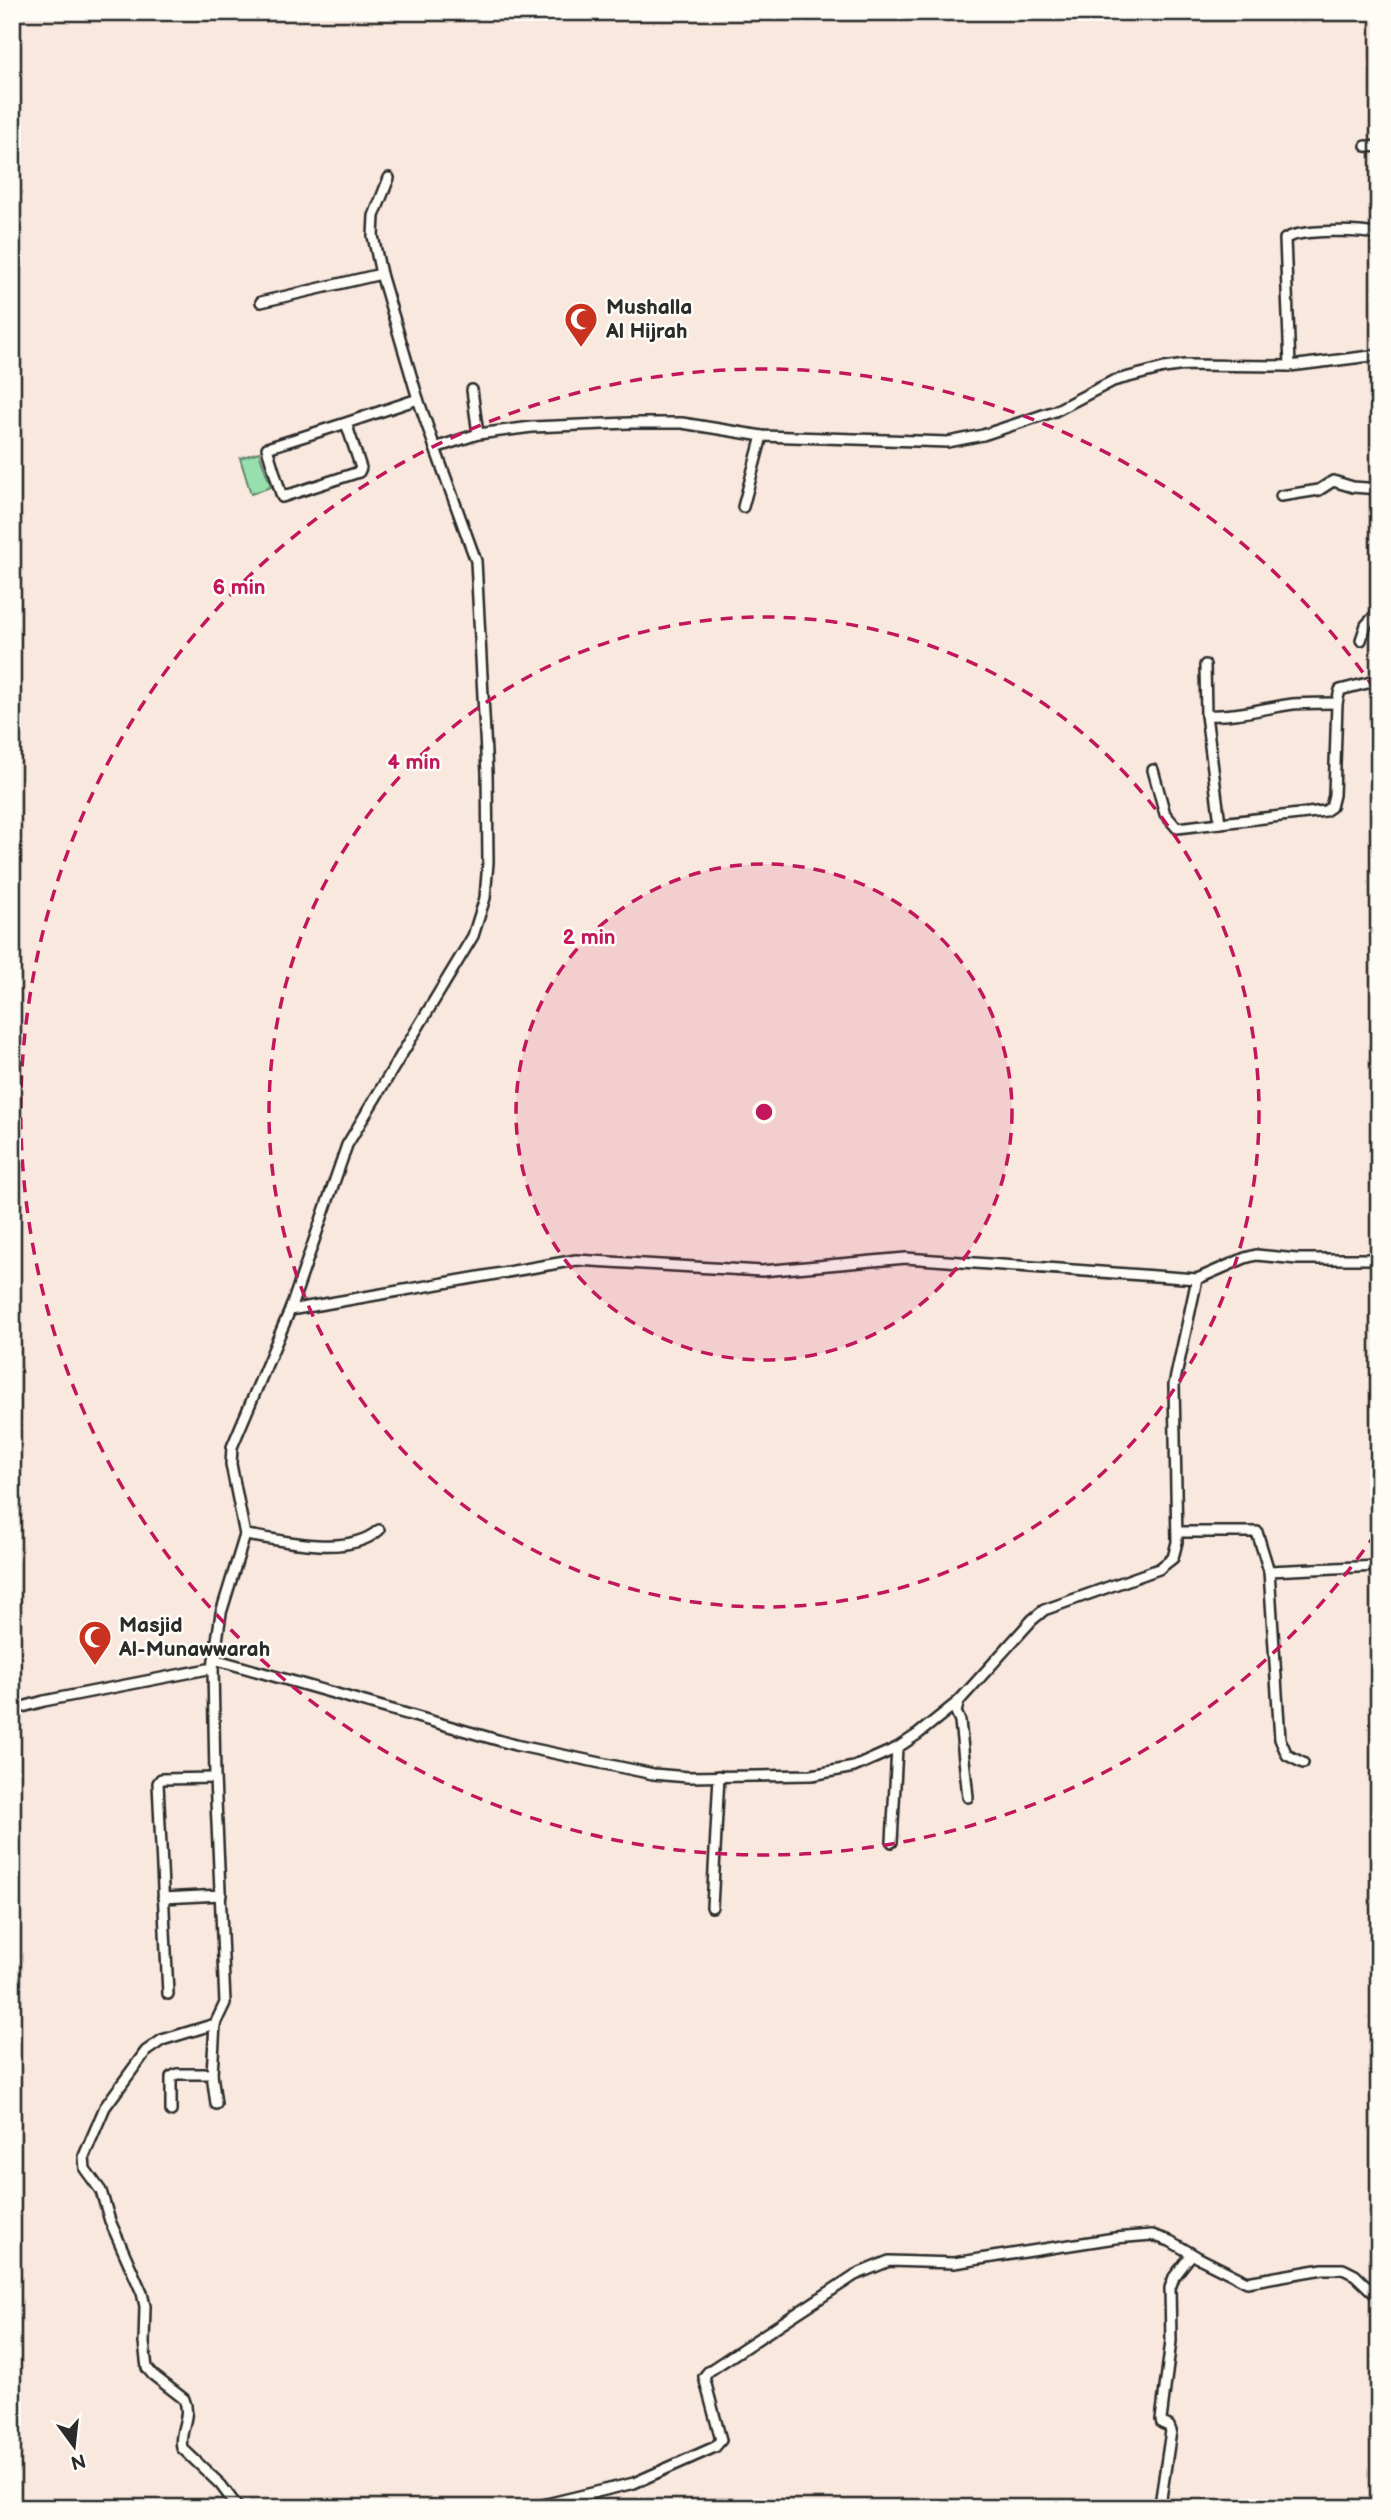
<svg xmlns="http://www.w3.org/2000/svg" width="1391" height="2520" font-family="'Balsamiq Sans',sans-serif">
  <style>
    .green { fill: #97dfad; stroke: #61856c; stroke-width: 2 }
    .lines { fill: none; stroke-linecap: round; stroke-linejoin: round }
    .minor-casing { stroke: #2b2b2b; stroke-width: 14 }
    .minor { stroke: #fdfcf7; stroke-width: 9 }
    .ring { fill: none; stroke: #c2185b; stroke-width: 3.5; stroke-dasharray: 12 9 }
    .labels { text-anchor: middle; stroke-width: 5; stroke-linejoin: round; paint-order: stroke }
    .poi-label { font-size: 21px; font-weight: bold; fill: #2b2b2b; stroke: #fdfcf7; text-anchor: start }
    .centre { fill: #c2185b; stroke: #fdfcf7; stroke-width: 3.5 }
    .ring-label { font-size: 21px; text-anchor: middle; font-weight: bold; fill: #c2185b; stroke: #fdfcf7; stroke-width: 5; stroke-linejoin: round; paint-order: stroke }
  </style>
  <rect width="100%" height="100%" fill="#f9e8de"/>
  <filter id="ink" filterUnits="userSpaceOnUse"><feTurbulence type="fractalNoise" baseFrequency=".0143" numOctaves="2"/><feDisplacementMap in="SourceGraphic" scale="14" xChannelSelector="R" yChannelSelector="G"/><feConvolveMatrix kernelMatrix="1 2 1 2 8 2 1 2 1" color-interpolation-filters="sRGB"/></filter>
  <g filter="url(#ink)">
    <path class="green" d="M259 452 271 487 251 494 240 458Z"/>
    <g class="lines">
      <defs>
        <g id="minor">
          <path d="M1366 146 1379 147"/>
          <path d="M389 178 374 216 373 236 381 274 418 399 435 448"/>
          <path d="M261 302 381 274"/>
          <path d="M1290 366 1285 239C1299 229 1361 230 1379 235"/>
          <path d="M472 390 478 434"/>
          <path d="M346 423 267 448 282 497 359 472 361 468 346 423 418 399"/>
          <path d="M1281 496 1319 490 1333 481 1353 487 1379 489"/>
          <path d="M743 507 762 436"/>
          <path d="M1361 640 1366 625 1379 611"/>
          <path d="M1205 665 1206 715 1220 823"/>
          <path d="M1206 715C1235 717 1264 708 1293 704 1307 703 1322 703 1337 703"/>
          <path d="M1153 770 1165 814 1177 828 1325 811 1331 807 1334 795 1337 703 1340 690 1379 680"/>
          <path d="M290 1310 576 1260 762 1271 906 1258 1197 1279"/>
          <path d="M1178 1532H1257L1269 1571 1379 1566"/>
          <path d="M245 1535C284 1540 347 1558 379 1530"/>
          <path d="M1269 1571 1280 1739 1287 1755 1303 1763"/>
          <path d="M214 1659 515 1745 653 1774 688 1777 812 1775 854 1767 897 1748 918 1734 959 1701 1032 1620 1044 1610 1159 1569 1173 1558 1177 1542 1174 1385 1197 1279 1245 1258 1256 1255 1297 1259H1379"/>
          <path d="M959 1701 956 1712 960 1721 968 1797"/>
          <path d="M12 1710 44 1701 213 1668"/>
          <path d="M892 1842 897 1748"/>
          <path d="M163 1898 221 1895"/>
          <path d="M712 1907 719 1776"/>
          <path d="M168 1994 158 1783 161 1779 215 1778"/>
          <path d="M215 2024 212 2074 216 2104"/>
          <path d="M171 2111V2077L177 2074H212"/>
          <path d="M1161 2498 1171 2431 1169 2426 1162 2423 1161 2420 1171 2341 1170 2288 1174 2277 1192 2254"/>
          <path d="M238 2508 221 2485 182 2448C178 2431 192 2417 184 2399L153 2375 147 2368 144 2343 145 2306 142 2293 110 2221 101 2191 85 2169 84 2156 105 2107 146 2051 162 2040 215 2024 225 2003 215 1778 213 1668 221 1613 245 1535 231 1464 232 1447 290 1310 347 1145 473 936 485 898 488 862 487 773 476 561 435 448 478 434 532 427 629 423H682L762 436 948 442 983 435 1055 411 1113 381 1164 368 1185 365 1290 366 1379 355"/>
          <path d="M530 2508 634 2483 715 2447 721 2440 704 2377 709 2371 855 2275 889 2261 954 2263 1115 2238 1152 2235 1170 2241 1199 2258 1247 2282 1323 2269H1343L1355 2275 1379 2298"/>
        </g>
      </defs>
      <use href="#minor" class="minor-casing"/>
      <use href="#minor" class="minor"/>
    </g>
  </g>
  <circle cx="764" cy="1112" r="248" fill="#c2185b" fill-opacity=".12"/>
  <g class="ring">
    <circle cx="764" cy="1112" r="248"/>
    <circle cx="764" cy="1112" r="495"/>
    <path d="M1376 1533A743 743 0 1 1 1376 691"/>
  </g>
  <defs>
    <symbol id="mosque-pin" viewBox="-11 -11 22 30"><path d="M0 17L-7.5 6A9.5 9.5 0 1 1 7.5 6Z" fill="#c8321e" stroke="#fdfcf7"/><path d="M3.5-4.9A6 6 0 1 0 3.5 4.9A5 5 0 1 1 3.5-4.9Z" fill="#fff"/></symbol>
  </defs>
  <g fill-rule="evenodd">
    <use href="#mosque-pin" x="562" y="300" width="38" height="52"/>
    <use href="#mosque-pin" x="76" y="1618" width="38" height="52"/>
  </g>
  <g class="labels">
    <g class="poi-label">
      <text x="606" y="314">Mushalla<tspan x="606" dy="24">Al Hijrah</tspan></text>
      <text x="119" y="1632">Masjid<tspan x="119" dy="24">Al-Munawwarah</tspan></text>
    </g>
  </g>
  <circle cx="764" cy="1112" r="10" class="centre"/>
  <g class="ring-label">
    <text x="239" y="594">6 min</text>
    <text x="414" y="769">4 min</text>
    <text x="589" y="944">2 min</text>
  </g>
  <rect width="1391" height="2520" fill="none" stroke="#fdfcf7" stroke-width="42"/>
  <rect x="21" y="21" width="1349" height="2478" fill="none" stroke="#2b2b2b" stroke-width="2.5" filter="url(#ink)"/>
  <g transform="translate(74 2446) rotate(165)" stroke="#fdfcf7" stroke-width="5" paint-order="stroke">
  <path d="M0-5L12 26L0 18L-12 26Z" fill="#2b2b2b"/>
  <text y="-10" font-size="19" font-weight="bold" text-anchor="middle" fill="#2b2b2b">N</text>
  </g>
</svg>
